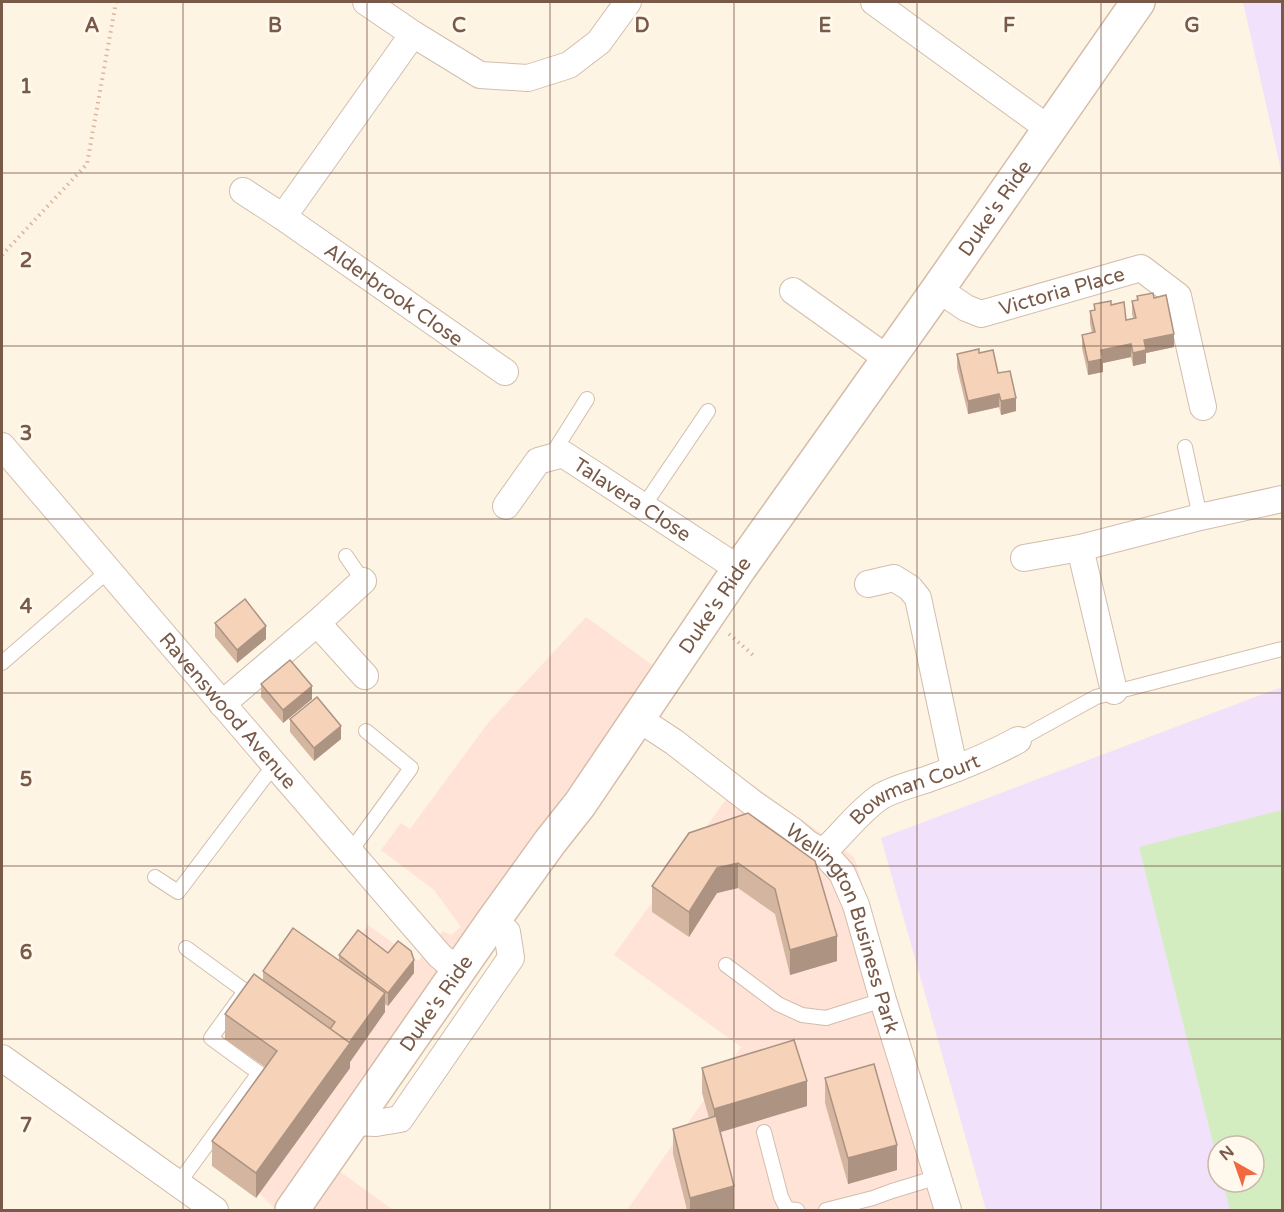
<svg xmlns="http://www.w3.org/2000/svg" width="1284" height="1212" font-family="'Varela Round',sans-serif">
  <style>
    .commercial { fill: #ffe3d7 }
    .education { fill: #f1e1fa; fill-rule: evenodd }
    .green { fill: #d3edc1 }
    .lines { fill: none; stroke-linecap: round; stroke-linejoin: round }
    .lane-casing { stroke: #d3bdac; stroke-width: 16 }
    .street-casing { stroke: #d3bdac; stroke-width: 28 }
    .secondary-casing { stroke: #d6bda9; stroke-width: 36 }
    .path { stroke: #dbb59c; stroke-width: 4; stroke-dasharray: 1.5 4.5; stroke-linecap: butt }
    .lane { stroke: #fff; stroke-width: 14 }
    .street { stroke: #fff; stroke-width: 26 }
    .secondary { stroke: #fff; stroke-width: 33 }
    .wall { fill: #d4b59f }
    .shaded-wall { fill: #ac9382 }
    .building { fill: #f6d2b9; stroke: #ac9382; stroke-width: 1.5 }
    .grid { fill: none; stroke: #795947; stroke-width: 1.5; stroke-opacity: 0.55 }
    .labels { text-anchor: middle; stroke-width: 6; stroke-linejoin: round; paint-order: stroke }
    .street-label { font-size: 20px; fill: #795947; stroke: #fff8ec }
    .grid-label { font-size: 20px; text-anchor: middle; font-weight: bold; fill: #795947; stroke: #fff8ec; stroke-width: 6; stroke-linejoin: round; paint-order: stroke }
  </style>
  <rect width="100%" height="100%" fill="#fef4e4"/>
  <g class="commercial">
    <path d="M586 617 658 669 545 820 477 920 437 971 384 1056 316 1154 393 1210H276L225 1159 333 979 368 925 418 961 443 931 451 935 461 927 434 890 381 850 401 823 410 829 488 723Z"/>
    <path d="M742 777 854 857 962 1210H627L741 1047 614 955Z"/>
  </g>
  <g class="education">
    <path d="M1243 2H1282V175Z"/>
    <path d="M1282 687V1210H986L881 838ZM1218 1146H1254V1182H1218Z"/>
  </g>
  <path class="green" d="M1282 810V1210H1230L1223 1182H1254V1146H1218V1163L1139 847Z"/>
  <g class="lines">
    <defs>
      <g id="lane">
        <path d="M1185 447 1200 517"/>
        <path d="M551 456 587 399"/>
        <path d="M643 507 708 411"/>
        <path d="M346 556 363 581"/>
        <path d="M2 663 108 571"/>
        <path d="M1018 740 1096 697 1282 649"/>
        <path d="M350 852 411 768 366 731"/>
        <path d="M155 877 178 892 274 765"/>
        <path d="M726 965 778 1004 802 1015 826 1018 883 1000"/>
        <path d="M764 1132 781 1197 787 1209 797 1210"/>
        <path d="M178 1184 259 1073 211 1038 245 991 186 948"/>
        <path d="M826 1210 873 1198 892 1191 938 1177"/>
      </g>
      <g id="street">
        <path d="M366 2 413 34 480 75 528 78 569 65 599 42 628 2"/>
        <path d="M874 2 1049 129"/>
        <path id="s1" d="M243 191 283 217 505 372"/>
        <path d="M283 217 413 34"/>
        <path id="s2" d="M938 289 966 308 981 314 1141 268 1178 296 1203 407"/>
        <path d="M793 291 888 359"/>
        <path id="s3" d="M2 446C147 616 293 787 440 956L458 971"/>
        <path id="s4" d="M506 506 538 461 563 454 739 569"/>
        <path d="M1024 558 1080 548"/>
        <path d="M868 584 894 578 910 588 918 598 952 758 957 768"/>
        <path d="M317 623 363 581"/>
        <path d="M1114 691 1080 548 1200 517 1282 499"/>
        <path d="M222 704 317 623 365 676"/>
        <path id="s5" d="M639 719 674 742 754 804 793 831 807 843 823 852 842 873 856 905 883 1000 948 1210"/>
        <path id="s6" d="M823 852C842 835 858 812 880 797 893 789 913 784 928 779 959 768 989 756 1018 740"/>
        <path d="M2 1058 215 1210"/>
        <path d="M353 1122 376 1123 400 1119 511 958 507 932 493 921"/>
      </g>
      <g id="secondary">
        <path id="s7" d="M292 1210 493 921 550 842 580 804 739 569 938 289 1138 2"/>
      </g>
    </defs>
    <use href="#lane" class="lane-casing"/>
    <use href="#street" class="street-casing"/>
    <use href="#secondary" class="secondary-casing"/>
    <g class="path">
      <path d="M2 255 87 164 116 2"/>
      <path d="M729 634 753 655"/>
    </g>
    <use href="#lane" class="lane"/>
    <use href="#street" class="street"/>
    <use href="#secondary" class="secondary"/>
  </g>
  <g class="wall">
    <path d="M1137 296 1154 298 1174 347 1146 353V363L1133 366 1131 357 1103 363V372L1088 375 1082 348V335L1092 333 1090 324V311L1094 310V304L1111 305 1126 320 1133 318 1132 314V301L1137 300Z"/>
    <path d="M979 353 998 373 1016 411 1001 415 999 407 968 414 957 368V354Z"/>
    <path d="M215 623 266 639 237 663 215 637Z"/>
    <path d="M261 684 312 699 283 723 261 697Z"/>
    <path d="M290 719 341 739 314 761 290 732Z"/>
    <path d="M748 813 837 961 790 975 775 914 738 888 717 893 689 937 652 912V886Z"/>
    <path d="M339 955 414 973 388 1006 385 1004V1012L350 1062V1068L256 1198 212 1166V1141L265 1067 225 1039V1014L263 981V971L339 960Z"/>
    <path d="M702 1068 807 1106 721 1132 734 1210H687L673 1154V1129L709 1118 702 1093Z"/>
    <path d="M825 1078 897 1170 848 1184 825 1103Z"/>
  </g>
  <g class="shaded-wall">
    <path d="M1174 334V347L1146 353V363L1133 366V353L1144 340Z"/>
    <path d="M1131 344V357L1103 363V372L1088 375V362L1101 350Z"/>
    <path d="M999 394V407L968 414V401Z"/>
    <path d="M1016 398V411L1001 415V401Z"/>
    <path d="M266 626V639L237 663V650Z"/>
    <path d="M312 686V699L283 723V710Z"/>
    <path d="M341 726V739L314 761V748Z"/>
    <path d="M738 863V888L717 893 689 937V912L717 868Z"/>
    <path d="M837 936V961L790 975V950Z"/>
    <path d="M414 960V973L388 1006V993Z"/>
    <path d="M385 993V1012L350 1062V1068L256 1198V1173Z"/>
    <path d="M807 1081V1106L714 1134V1109Z"/>
    <path d="M897 1145V1170L848 1184V1158Z"/>
    <path d="M734 1186V1210H690V1198Z"/>
  </g>
  <g class="building">
    <path d="M1153 293 1154 298 1166 295 1174 334 1144 340 1146 350 1133 353 1131 344 1101 350 1103 359 1088 362 1082 335 1095 332 1090 311 1095 310 1094 304 1111 301V305L1124 302 1126 320 1136 318 1132 301 1138 300 1137 296Z"/>
    <path d="M979 349V353L993 350 998 373 1010 371 1016 398 1001 401 999 394 968 401 957 354Z"/>
    <path d="M245 599 266 626 237 650 215 623Z"/>
    <path d="M290 660 312 686 283 710 261 684Z"/>
    <path d="M317 697 341 726 314 748 290 719Z"/>
    <path d="M748 813 815 861 837 936 790 950 775 889 738 863 717 868 689 912 652 886 689 833Z"/>
    <path d="M293 928 385 993 349 1043H350L330 1029 335 1022 263 971Z"/>
    <path d="M358 930 388 953 398 941 411 951 414 960 388 993 339 955Z"/>
    <path d="M254 974 350 1043 256 1173 212 1141 277 1051 225 1014Z"/>
    <path d="M794 1040 807 1081 714 1109 702 1068Z"/>
    <path d="M874 1064 897 1145 848 1158 825 1078Z"/>
    <path d="M716 1116 734 1186 690 1198 673 1129Z"/>
  </g>
  <path class="grid" d="M183 2V1210M367 2V1210M550 2V1210M734 2V1210M917 2V1210M1101 2V1210M2 173H1282M2 346H1282M2 519H1282M2 693H1282M2 866H1282M2 1039H1282"/>
  <g class="labels">
    <g class="street-label">
      <text dy="7" stroke="none"><textPath href="#s7" startOffset="1224">Duke's Ride</textPath></text>
      <text dy="7" stroke="none"><textPath href="#s2" startOffset="134">Victoria Place</textPath></text>
      <text dy="7" stroke="none"><textPath href="#s1" startOffset="183">Alderbrook Close</textPath></text>
      <text dy="7" stroke="none"><textPath href="#s4" startOffset="164">Talavera Close</textPath></text>
      <text dy="7" stroke="none"><textPath href="#s7" startOffset="738">Duke's Ride</textPath></text>
      <text dy="7" stroke="none"><textPath href="#s3" startOffset="348">Ravenswood Avenue</textPath></text>
      <text dy="7" stroke="none"><textPath href="#s6" startOffset="114">Bowman Court</textPath></text>
      <text dy="7" stroke="none"><textPath href="#s5" startOffset="304">Wellington Business Park</textPath></text>
      <text dy="7" stroke="none"><textPath href="#s7" startOffset="252">Duke's Ride</textPath></text>
    </g>
  </g>
  <g class="grid-label">
    <text x="92" y="32">A</text>
    <text x="275" y="32">B</text>
    <text x="459" y="32">C</text>
    <text x="642" y="32">D</text>
    <text x="825" y="32">E</text>
    <text x="1009" y="32">F</text>
    <text x="1192" y="32">G</text>
    <text x="26" y="93">1</text>
    <text x="26" y="267">2</text>
    <text x="26" y="440">3</text>
    <text x="26" y="613">4</text>
    <text x="26" y="786">5</text>
    <text x="26" y="959">6</text>
    <text x="26" y="1132">7</text>
  </g>
  <rect width="1284" height="1212" fill="none" stroke="#795947" stroke-width="6"/>
  <g transform="translate(1236 1164) rotate(320)"><circle r="28" fill="#fff8ec" stroke="#c9b8aa" stroke-width="1.5"/>
  <path d="M0-4.5L10 22L0 15L-10 22Z" fill="#f2683f"/>
  <text y="-9" font-size="16" font-weight="bold" text-anchor="middle" fill="#795947">N</text>
  </g>
</svg>
